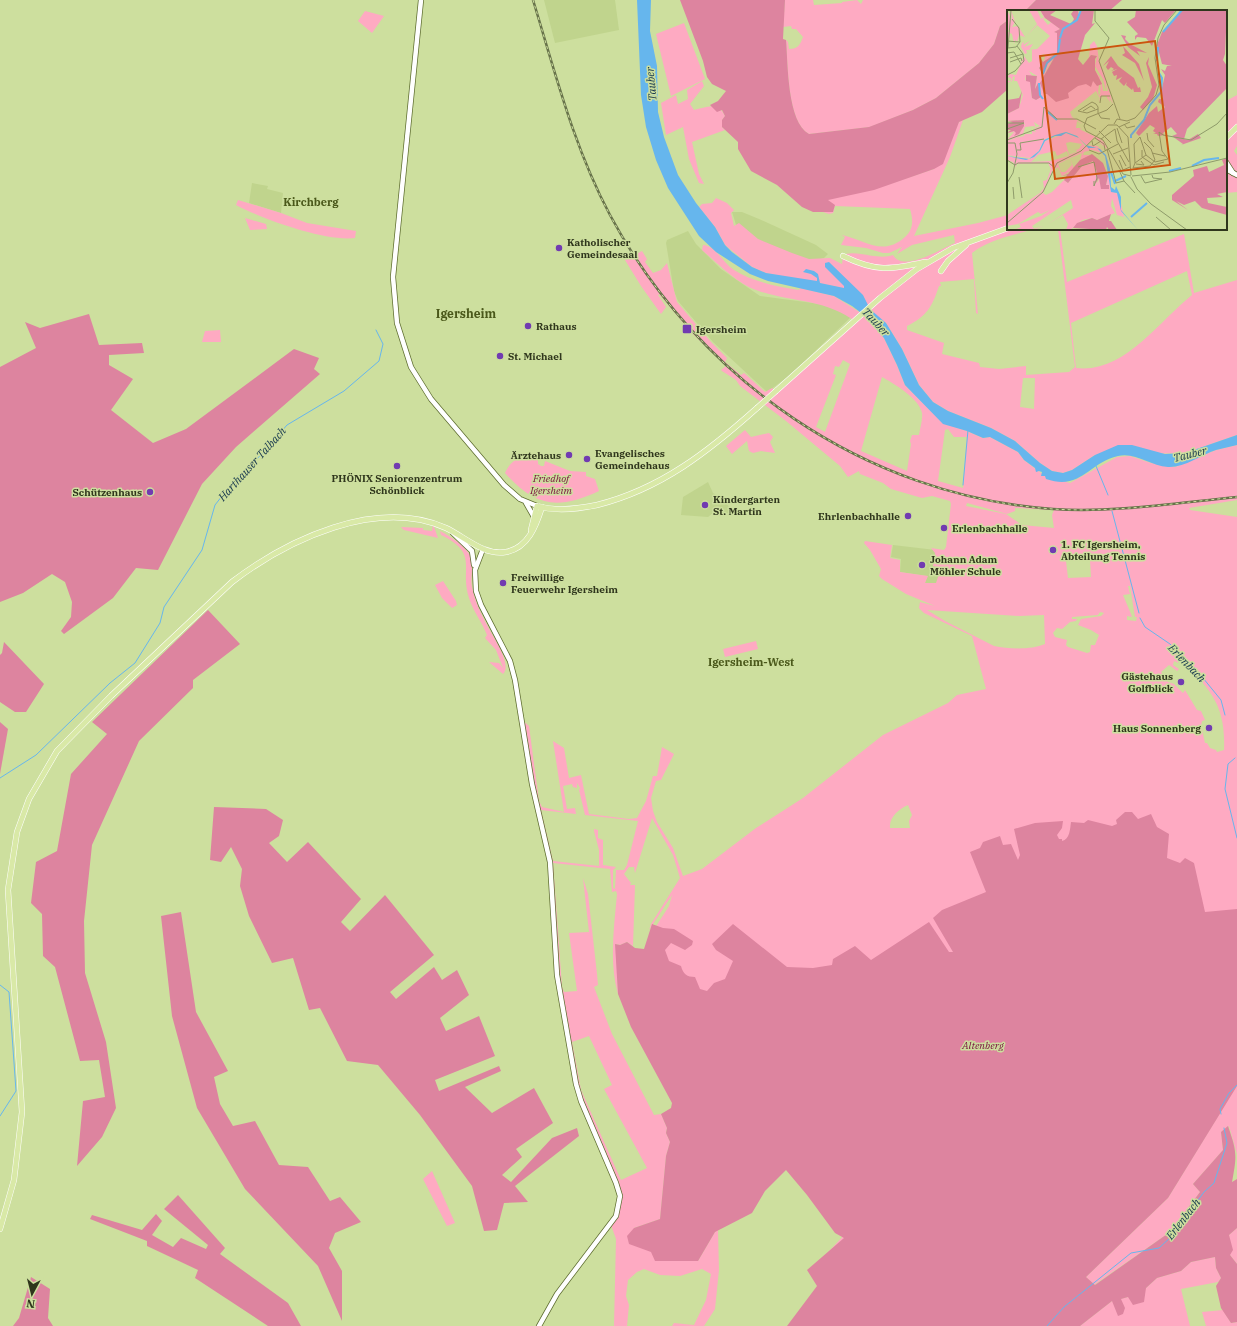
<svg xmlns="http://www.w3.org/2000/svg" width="1237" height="1326" font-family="'IBM Plex Serif',serif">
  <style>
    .built { fill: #c0d48d }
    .green { fill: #feaac2; fill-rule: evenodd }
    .forest { fill: #dd849f }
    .water { fill: #66b6ed }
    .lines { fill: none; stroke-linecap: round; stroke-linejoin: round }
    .stream { stroke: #66b6ed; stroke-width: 1 }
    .secondary-casing { stroke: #5e6d30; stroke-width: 6 }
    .primary-casing { stroke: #fff; stroke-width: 6 }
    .secondary { stroke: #fff; stroke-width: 4.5 }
    .primary { stroke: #d9e9a7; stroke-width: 5 }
    .rail-casing { stroke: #67724a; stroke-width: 2.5 }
    .rail { stroke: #cddf9e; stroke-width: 1; stroke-dasharray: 3; stroke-linecap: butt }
    .primary-bridge-casing { stroke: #fff; stroke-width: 6; stroke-linecap: butt }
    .primary-bridge { stroke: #d9e9a7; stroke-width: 5 }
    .poi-dot { fill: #713bb1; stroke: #cddf9e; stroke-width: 1.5 }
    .labels { text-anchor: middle; stroke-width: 3; stroke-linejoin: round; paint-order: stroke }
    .poi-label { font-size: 10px; font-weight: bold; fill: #2f361c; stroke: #cddf9e; text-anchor: start }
    .park-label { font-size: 10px; font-style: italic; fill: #780d3d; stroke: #cddf9e }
    .water-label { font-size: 11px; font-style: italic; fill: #14364d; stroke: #cddf9e }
    .neighbourhood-label { font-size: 11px; font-weight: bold; fill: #4a581a; stroke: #cddf9e }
    .quarter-label { font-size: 12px; font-weight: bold; fill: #4a581a; stroke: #cddf9e }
    .inset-river { fill: none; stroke: #66b6ed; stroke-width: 2 }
    .inset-road { fill: none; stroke: #8e9b6a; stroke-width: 1 }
    .view { fill: #cc540e; fill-opacity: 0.15; stroke: #cc540e; stroke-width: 2 }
    .inset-edge { fill: none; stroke: #2f361c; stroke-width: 2 }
  </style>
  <rect width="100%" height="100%" fill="#cddf9e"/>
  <g class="built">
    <path d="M544 0H615L619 30 555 43Z"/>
    <path d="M252 183 268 186 267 189 283 193 281 213 249 203Z"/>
    <path d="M732 212H742L759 219 816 245 828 254 824 258 812 261 770 246 737 228Z"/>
    <path d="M688 231 696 244 721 269 760 296 828 305 852 316 789 376 767 392 713 342 678 301 674 291 666 243 667 240Z"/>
    <path d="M708 482 713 493 722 499 736 514 714 512 708 517 681 515 683 497Z"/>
    <path d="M893 545 944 551 940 586 925 583 927 576 900 572 901 559 891 557Z"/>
  </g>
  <g class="green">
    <path d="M785 0H813L814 5 842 3V2L857 0 861 4 863 0H1036L1025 11H1008V20L1000 26 994 44 979 63 936 98 913 110 870 127 809 134C787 122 788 64 786 40L788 42 789 49C798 49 800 45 803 37L796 29H792L791 26 783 27Z"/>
    <path d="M365 11 384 16 372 33 358 21Z"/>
    <path d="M684 23 705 79 671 96 656 34Z"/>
    <path d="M702 81 704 86 690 104 694 110C707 107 718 102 725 116L722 120V127L725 130 692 142 699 174 704 184 699 183 689 159 683 127 666 135 661 103 676 95 678 104 688 99 687 90Z"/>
    <path d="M1237 95V146L1234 151 1237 155V192L1226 193V169L1228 171 1226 101Z"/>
    <path d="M963 120 950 157 914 236 978 223 1008 215V229H1034C1014 235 988 240 972 253L978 314 976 313 974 279 940 282 941 286H939C932 307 927 316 907 326V330L944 343 942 354 979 363 980 367 999 369 1026 366V375L1069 372 1075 367 1058 229H1060L1067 282 1184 234 1194 293 1237 280V435L1185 453 1095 455 1072 470 1063 473 1052 471 1040 463 1015 441 991 428 948 411 933 402 919 385 902 349 886 323 838 289V287L766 273 752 267 725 245 715 227 699 207 702 204 712 203 716 198 727 203 734 210 731 213 734 226 739 223 758 239 792 253 809 259 830 258 842 264 843 256C852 248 877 261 893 255 903 273 941 249 955 243L954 235 912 245 897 254 902 247 889 253H883L866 248 841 245 845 237 842 235C865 240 883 257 905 237 914 229 913 219 910 209L835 206 833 213 829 214 802 205 874 189 934 169 959 122ZM1187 271 1192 295C1159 321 1124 374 1076 368L1071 323ZM1023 378H1035L1034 409 1020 407Z"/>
    <path d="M238 200 281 213 307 223 356 231 355 238C326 242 262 219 236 205Z"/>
    <path d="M245 218 266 224 267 229 250 230Z"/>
    <path d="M703 245C715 245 724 264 734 270 753 282 776 286 799 290L800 288 834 296 864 315 884 338 897 365 905 385 943 423 967 431 983 438 990 437 1018 452 1024 460 1045 476 1070 483 1117 457 1130 456 1151 463 1175 467 1216 450 1237 445V500L1189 508 1190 510 1237 517V1061L823 1280 810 1272 846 1233 820 1203 746 1129 653 931 669 906 672 895 649 930 643 949 651 924 680 878 673 855 652 818 635 873 634 867H629L624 874 631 883 630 885H635L633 946 627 942 620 945 616 944 618 994C609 963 614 927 617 894L616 891 612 892 610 869 553 863 562 987 564 992 577 991 569 933 589 932 583 878 588 894 597 974 598 985 594 987 612 1034 654 1115 661 1114 667 1128 666 1133 670 1142 666 1156 660 1219 634 1228 698 1261 715 1232 718 1230 719 1270 715 1309 704 1326H672L674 1323 694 1325 706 1300 711 1274 702 1269 680 1276 660 1275 644 1269 637 1272 628 1280 626 1296 629 1305 627 1326H614L616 1239 611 1225 616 1216 620 1196 581 1101 557 975 553 886 520 718 529 726 539 801 542 807 564 812 553 741 564 748 569 778 581 775 589 814 629 819 637 818 646 801 653 776H657L662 747 674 754 661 780 656 781 651 798 653 811 657 822 673 848 683 876 702 869 756 828 803 798 883 735 948 703 957 695 986 689 972 636 924 613 919 608 920 602 935 606 906 594 882 579 879 576 881 569 870 550 864 543 865 541 892 545 890 558 900 560V572L928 576 925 583H936L941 568 933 566 935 553 931 548 944 550 946 547 951 504 950 501 932 496 922 498 891 489 883 483 860 474 859 471 848 477 840 466 786 421 740 386 736 380 722 371 721 370 726 366 692 333 659 294 658 295 666 307 661 314 641 286 625 260 642 251 647 259 645 262 653 273 661 270 667 263 677 302 711 342 727 358 725 362 741 375 744 373 765 392 772 388 776 391 850 325 857 323C826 298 791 303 756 290 738 284 717 263 702 250ZM843 360 850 364 825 432 816 427 836 375 833 374 835 366 839 367ZM882 377C893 383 920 399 922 413 923 419 920 428 919 435H912L910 441 911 444 907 471 861 451ZM948 429 954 437H967L963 488 938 481 945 430ZM967 503 1007 514 1015 511V508L1054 510 1052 515 1054 528 1022 525 1006 514 966 506ZM1090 560 1091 577 1068 578 1066 561ZM1128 586H1130L1135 617H1137L1136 621 1127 620V616L1132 617 1131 614 1123 595 1130 594ZM927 610 1019 616 1044 615 1045 644C1031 650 1009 649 994 646L945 621ZM1100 612 1104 613 1101 616 1081 619 1078 625 1091 630 1099 635 1095 645H1091L1090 652 1087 653 1068 647 1066 645 1067 640 1055 637 1053 633 1057 628 1062 629 1070 622 1076 621 1077 619H1072V617L1098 615ZM1179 658C1210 689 1226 704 1224 750L1217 752 1216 750 1210 748 1207 743H1205L1201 726 1202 721 1205 720 1201 711 1197 710 1185 690 1183 693 1174 684 1168 682 1161 672 1169 665 1177 671 1179 669 1173 665 1174 661 1178 663ZM577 783 580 788 579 790 585 815 638 821 627 865 624 870H616L615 889 613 888V870L616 867 603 865V840L598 838V830L594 829V831L599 850V866L553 861 541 810 576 814 575 808 567 809 563 786 572 784 573 787 577 788ZM908 805 912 815 909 821 910 828H890C889 817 899 809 908 805ZM589 1036 612 1085 604 1089 647 1168 621 1180 581 1090 572 1042Z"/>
    <path d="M220 330 221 342H202L205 331Z"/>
    <path d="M745 430 751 437 769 433 773 437 770 442 775 453 761 451 753 453 749 451 747 441 732 454 726 446Z"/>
    <path d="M538 456V464L541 466H544L545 461 570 471 586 472V476L595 479 599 491C558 510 535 507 505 473 512 457 522 457 538 456Z"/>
    <path d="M433 524 438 538 404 530 401 527 423 528V530L432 531Z"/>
    <path d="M440 531C451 537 465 545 471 557 474 565 470 578 472 587 475 601 480 612 487 625 492 636 513 664 503 674L489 662 499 663 503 668 496 650 485 638 487 635C482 622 473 611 469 598 459 567 480 554 441 535Z"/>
    <path d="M443 581 456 601 457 605 452 608 442 598 435 585Z"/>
    <path d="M756 641 758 649 725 657 723 649Z"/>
    <path d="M1237 1085V1154L1229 1126 1221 1132 1223 1150 1193 1184 1200 1192 1170 1232 1094 1285 1086 1277 1168 1198Z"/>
    <path d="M432 1171 455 1223 447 1226 423 1179Z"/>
    <path d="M1237 1228V1264L1230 1255 1229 1235Z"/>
    <path d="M1215 1257 1216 1268 1221 1278 1218 1282 1181 1289 1190 1326H1080L1112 1301 1128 1297 1146 1288 1157 1278 1181 1271 1191 1262Z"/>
    <path d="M1223 1310 1231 1323 1237 1322V1326H1206L1202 1312Z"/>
  </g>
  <g class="forest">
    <path d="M680 0H785L783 39 786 40C788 64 787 122 809 134L869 127 913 110 936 98 979 63 994 44 1000 26 1008 20V89L982 112 959 122 943 164 934 169 874 190 828 200 835 205 833 212H813L802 207 777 185 751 171 738 149V142L722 127V120L725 116 722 110 717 112 710 105 718 101 726 91 712 84 707 77 703 61Z"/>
    <path d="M1036 0H1122L1109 11H1025Z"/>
    <path d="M89 314 99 345 142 343 144 353 109 355V365L133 379 111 410 153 443 186 429 294 349 319 358 314 369 320 374 236 447 202 484 158 570 136 568 113 598 64 634 61 631 71 617 72 602 65 582 52 574 23 593 0 602V367L36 348 25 322 40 328Z"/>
    <path d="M208 610 240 644 193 680V688L139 741 92 845 84 921 85 973 106 1042 116 1108 102 1137 77 1166 83 1101 105 1097 99 1060 80 1061 55 967 43 956 42 914 31 903 36 862 57 851 71 774 107 734 92 722Z"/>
    <path d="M4 642 44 684 26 712H15L0 702V655L2 653Z"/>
    <path d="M0 722 8 729 0 774Z"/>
    <path d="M214 807 266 809 283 820 279 836 269 843 287 862 308 842 361 899 341 922 350 931 385 895 434 955 390 992 396 999 434 967 442 980 457 970 469 995 440 1018 446 1031 479 1016 495 1056 435 1080 439 1091 499 1066 501 1071 465 1087 492 1113 534 1088 553 1123 516 1149 522 1157 502 1175 511 1182 552 1138 577 1128 579 1136 515 1186 528 1202 504 1203 497 1230 484 1231 472 1186 420 1115 378 1065 347 1061 320 1008 309 1010 293 958 272 963 249 916 240 886 242 869 231 847 221 862 210 860Z"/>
    <path d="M1125 812H1132L1138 819 1151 814 1157 827 1169 834 1167 858 1180 863 1185 858 1194 863 1205 912 1237 909V1086L1168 1198 1086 1277 1095 1285 1170 1232 1200 1192 1193 1184 1223 1150 1221 1132 1228 1126C1237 1152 1237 1155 1232 1182L1237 1179V1228L1229 1235 1233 1250 1230 1255 1237 1264V1322L1231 1323 1221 1308 1216 1286 1221 1278 1216 1268 1215 1257 1191 1262 1181 1271 1157 1278 1146 1288 1144 1302 1133 1305 1128 1297 1121 1299 1125 1308 1123 1314 1118 1316 1112 1301 1080 1326H787L817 1286 807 1270 844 1238 835 1233 807 1195 786 1170 765 1191 752 1213 715 1232 698 1261H655L651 1252 629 1244 627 1236 634 1228 660 1219 666 1156 670 1142 666 1133 667 1128 661 1114 671 1108 672 1103 631 1027 618 994 615 944 620 945 627 942 635 948 644 949 652 924 663 928 674 929 693 941 692 945 685 950 671 943 665 950 669 961 681 966C683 974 687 977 695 977L700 989 707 991 714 983 725 979 733 961 716 950 712 944 733 924 787 967 813 968 832 965 833 959 855 946 871 960 929 922 949 952H953L933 918 942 910 986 892 970 852 980 848 983 842 1000 836 1003 845 1011 844 1018 860 1020 855 1014 829 1035 823 1063 821 1062 828 1057 835 1059 839H1062V841C1070 839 1070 829 1071 822L1084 823 1088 820 1112 826 1117 824 1116 820Z"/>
    <path d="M181 912 196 1012 228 1071 214 1077 220 1104 233 1126 255 1121 279 1165 308 1167 330 1201 340 1197 361 1222 335 1233 329 1248 342 1271V1321L318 1266 245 1189 197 1108 172 1016 161 916Z"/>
    <path d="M178 1195 225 1248 220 1254 288 1303 301 1326H268L195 1278 198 1270 147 1246V1241L90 1219 92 1215 142 1230 156 1214 162 1221 152 1235 173 1247 181 1238 206 1249 208 1245 164 1209Z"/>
    <path d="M31 1277 50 1289 48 1318 53 1326H13L19 1318Z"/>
  </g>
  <path class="water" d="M637 0H651L650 31 657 66 658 112 664 137 678 175 696 203 715 227 725 245 732 252 752 267 766 273 817 281V278L811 274 803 272 806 269 814 271 818 274 820 283 844 288V286L825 267V263L829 262 863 295 870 309 886 323 902 349 919 385 933 402 948 411 991 428 1015 441 1040 463 1052 471 1063 473 1072 470 1095 455 1118 445H1132L1165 454 1185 453 1237 435V445C1230 447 1223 448 1216 450 1201 455 1184 468 1168 467 1150 466 1136 452 1118 456 1088 463 1081 491 1046 479L1045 476H1041L1042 472 1039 471 1036 472 1035 468 1024 460 1018 452 990 437 983 438 967 431 943 424 905 385 897 365 884 338 864 315 852 306 834 296 768 281 750 274 716 252 699 236 668 188 656 160 646 127 641 95Z"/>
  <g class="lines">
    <g class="stream">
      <path d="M1096 466 1108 495"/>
      <path d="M963 485 968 430"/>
      <path d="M1112 511 1139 613"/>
      <path d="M1140 618 1145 627 1170 644 1194 667 1221 700 1225 715"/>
      <path d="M1235 758 1228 764 1225 789 1237 838"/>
      <path d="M0 778 36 755 110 683 135 663 160 623 164 607 202 550 215 505 236 478 262 454 287 425 344 391 379 361 383 344 376 330"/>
      <path d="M0 985 9 992 16 1091 0 1116"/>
      <path d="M1221 1114 1220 1109 1229 1093 1237 1085"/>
      <path d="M1047 1326 1064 1307 1131 1253 1159 1248 1172 1236 1204 1192 1214 1183 1227 1143 1224 1128"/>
    </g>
    <defs>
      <g id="secondary">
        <path d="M421 0 393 277 397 323 411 367 431 399 504 485 520 499 537 506"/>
        <path d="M1226 162 1233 173"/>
        <path d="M1226 169 1237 175"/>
        <path d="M526 503 534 517"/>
        <path d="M453 533 472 551 474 565"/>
        <path d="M483 549 475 570 476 591 481 605 510 661 515 680 532 784 550 862 557 975 576 1084 581 1101 616 1183 620 1196 616 1216 557 1294 539 1326"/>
      </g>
      <g id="primary">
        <path d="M1226 138 1237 127"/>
        <path d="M843 256C876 272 890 270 925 262"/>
        <path d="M941 271 948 261 966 245"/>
        <path d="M776 391 880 298 917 269 953 248 1008 228"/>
        <path d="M531 530 537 506C557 512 578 509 597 505 661 489 709 451 757 408"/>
        <path d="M0 1229 14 1180 22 1112 8 890 17 832 29 799 57 751 111 696 232 582C287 540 376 497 446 528 465 537 484 556 506 552 528 548 536 526 542 507"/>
      </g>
    </defs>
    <use href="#secondary" class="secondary-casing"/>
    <use href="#primary" class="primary-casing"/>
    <use href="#secondary" class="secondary"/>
    <use href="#primary" class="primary"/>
    <defs>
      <path id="rail" d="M533 0C555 72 574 148 610 215 698 379 865 496 1053 509 1114 513 1176 503 1237 497"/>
    </defs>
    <use href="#rail" class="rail-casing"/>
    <use href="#rail" class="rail"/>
    <defs>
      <path id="primary-bridge" d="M757 408 776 391"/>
    </defs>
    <use href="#primary-bridge" class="primary-bridge-casing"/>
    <use href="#primary-bridge" class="primary-bridge"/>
  </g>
  <g class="poi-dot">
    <circle cx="559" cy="248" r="4"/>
    <circle cx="528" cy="326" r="4"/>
    <rect x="682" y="324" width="10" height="10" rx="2"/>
    <circle cx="500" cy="356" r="4"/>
    <circle cx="569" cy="455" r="4"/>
    <circle cx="587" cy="459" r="4"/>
    <circle cx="397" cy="466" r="4"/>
    <circle cx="150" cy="492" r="4"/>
    <circle cx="705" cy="505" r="4"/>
    <circle cx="908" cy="516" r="4"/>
    <circle cx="944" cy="528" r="4"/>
    <circle cx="1053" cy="550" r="4"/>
    <circle cx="922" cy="565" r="4"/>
    <circle cx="503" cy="583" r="4"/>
    <circle cx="1181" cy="682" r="4"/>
    <circle cx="1209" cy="728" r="4"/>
  </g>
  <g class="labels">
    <g class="poi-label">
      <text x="567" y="246">Katholischer<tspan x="567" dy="12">Gemeindesaal</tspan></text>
      <text x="536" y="330">Rathaus</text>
      <text x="696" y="333">Igersheim</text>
      <text x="508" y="360">St. Michael</text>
      <text x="595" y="457">Evangelisches<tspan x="595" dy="12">Gemeindehaus</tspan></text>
      <text x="561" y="459" text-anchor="end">Ärztehaus</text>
      <text x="397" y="482" text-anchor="middle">PHÖNIX Seniorenzentrum<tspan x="397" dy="12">Schönblick</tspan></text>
      <text x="142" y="496" text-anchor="end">Schützenhaus</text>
      <text x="713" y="503">Kindergarten<tspan x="713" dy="12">St. Martin</tspan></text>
      <text x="900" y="520" text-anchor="end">Ehrlenbachhalle</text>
      <text x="952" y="532">Erlenbachhalle</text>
      <text x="1061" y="548">1. FC Igersheim,<tspan x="1061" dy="12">Abteilung Tennis</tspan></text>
      <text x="930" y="563">Johann Adam<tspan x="930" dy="12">Möhler Schule</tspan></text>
      <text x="511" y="581">Freiwillige<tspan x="511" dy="12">Feuerwehr Igersheim</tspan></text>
      <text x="1173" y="680" text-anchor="end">Gästehaus<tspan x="1173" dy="12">Golfblick</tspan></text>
      <text x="1201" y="732" text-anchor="end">Haus Sonnenberg</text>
    </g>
    <g class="park-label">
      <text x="551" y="482">Friedhof<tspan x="551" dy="12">Igersheim</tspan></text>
      <text x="983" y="1049">Altenberg</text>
    </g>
    <g class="water-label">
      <text transform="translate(651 84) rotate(-95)" y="4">Tauber</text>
      <text transform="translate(876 322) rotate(47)" y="4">Tauber</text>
      <text transform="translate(1190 454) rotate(-14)" y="4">Tauber</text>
      <text transform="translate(252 464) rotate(-48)" y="4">Harthauser Talbach</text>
      <text transform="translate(1187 663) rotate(46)" y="4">Erlenbach</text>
      <text transform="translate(1183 1219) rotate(-52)" y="4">Erlenbach</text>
    </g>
    <g class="neighbourhood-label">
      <text x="311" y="206">Kirchberg</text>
      <text x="751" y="666">Igersheim-West</text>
    </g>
    <g class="quarter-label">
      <text x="466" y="318">Igersheim</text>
    </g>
  </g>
  <g transform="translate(1007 10)">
    <rect width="220" height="220" fill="#cddf9e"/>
    <path d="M0 0 5 10 4 0 8 12 5 17 11 16 18 27 12 25 10 32 8 29V32L7 33 5 24 3 23 1 32 0 23 3 21 0 19ZM22 0H30L34 9 37 7 33 1 37 5 38 8 36 9 41 15 44 12 53 19 48 22 50 23V43L36 52 38 48 37 44 32 46 35 54 32 58 36 64 40 54 47 48 41 57 34 74 52 42 57 21 63 18 75 27 78 26 70 50 78 58 87 60 93 67 91 83 93 86 94 69 96 81H101L99 69V80L96 69 88 56 90 46 84 45 82 49 83 35 87 31 90 36 92 51 97 62 106 94 102 86 103 92 99 86H95L92 92 93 88 89 81 63 102 65 107 76 114 70 111 69 118H75L72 119 91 128 98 133 100 139 87 127 80 135 90 136 95 140 79 135 70 126 59 122 38 129 32 141 23 148 0 145V131L9 128 0 130 7 122 0 123 7 121 9 122 14 117 8 125 12 124 18 114 14 113 17 110 0 111V104L12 98 16 85 10 71H7L8 67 6 66 5 71 0 73V70L4 72V68L0 67 3 64 9 65 17 46 22 53 25 51V40H19L20 43 18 44 14 37 15 33 17 32 16 35 23 31 17 37 26 34 22 40 30 39 43 26 30 15 20 26 30 14ZM22 61 30 66 28 80 31 74 34 87 31 88 30 85V90L25 88 23 71 18 70 19 65 25 66ZM27 112 33 116 27 119 29 122 25 121V124H18L17 126 9 128 16 124 18 117 27 116 29 118ZM59 123 72 128 79 137 90 138 95 143 85 140 77 142 76 145H86L73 150 72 154 75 143 63 148 67 159 55 166 51 157 45 161 36 183 39 185 45 182 57 170 61 173 75 156 86 151 90 161V173L93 168V173L99 175 102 161 104 180 112 185 117 207 110 205 105 188 104 196 108 203 90 210 85 208 75 210 63 220H59L61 214 56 205 41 214 66 198 64 190 25 216 27 219 36 216 27 220H7L14 217 12 214 34 206 43 200 34 204 31 202 11 214 0 216V205L33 183 37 178 36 171 40 170 44 159 41 153 10 154 8 157 6 152 0 150V146L23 149 33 141 38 131ZM63 132 75 134 72 139 69 140 68 137 70 142 62 145 59 133ZM48 141 50 146 60 141 62 146 43 151 24 152 31 145ZM63 148 65 155 58 162H54L51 154Z" fill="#feaac2" fill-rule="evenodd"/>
    <path d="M33 0H50L43 5 64 14 67 9 64 4 67 0H71L72 5 74 0H87L85 14 88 13 78 25 71 49 76 55 84 45 90 46 88 49V60L95 74 90 76 86 71 84 77 79 74 71 76 61 83 62 88 49 92 40 84H37L33 73 47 48 40 54 36 64 32 58 35 54 32 46 36 52 50 43V23L47 22 53 19 38 8ZM129 0H169L158 13 155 10 145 36 139 28 130 27 128 30V26L131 24 120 12 128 7ZM175 0H220L218 44 216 50 220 56V78L180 119 177 129 181 130 191 124 194 128 174 135 176 134 165 126 170 124 164 117 156 123 157 125 151 126 150 124H146L149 123 146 121 148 118 143 115 132 126 129 123 142 103 150 96 151 102 158 97 151 92 152 89H156L154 82 158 65 154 59 158 61 160 56H165L155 54 150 35 155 22ZM114 25 119 26 118 29 123 34 140 43 130 41 133 46 121 37ZM116 36 132 54 137 71 128 53 115 45 118 43ZM104 46 111 56 127 68 131 78 133 77 134 82H127L126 78 125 80 119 75 120 72 117 76 112 71 115 67 109 70 110 65 107 66 105 62 110 59 104 61 107 59 104 57 101 60 99 57 102 51 96 56ZM142 47 141 54 150 75 146 89 136 100 133 97 141 87 145 77 139 53ZM19 65 30 66 28 79 31 73 34 87 29 90 25 88 23 72 19 71ZM15 81 12 98 0 104V90L12 88ZM17 110V116L12 124 7 126 9 123 7 121 0 123 4 120H0V114L6 112 0 111ZM85 144 96 153 101 166 99 175H102V179H94L92 168 89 173 90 162 86 151 75 156 61 173 57 170 60 165 55 166 61 164 73 150ZM220 148V182L210 184 216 187 200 188 201 193 220 197V205L195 198 188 191 177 195 169 191 181 200 165 190V185L187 166 186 160 200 156 202 162 217 155 215 150ZM104 204 102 211H104L110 220H102L100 217 99 220 66 218 70 213 85 208 90 210Z" fill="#dd849f"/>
    <path d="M59 122 70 126 79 135 93 139 99 145 103 159 104 177 108 180 109 176 114 187V200L131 220 114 201 110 183 104 182 98 146 90 138H82L83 140 72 128 59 123 54 126H48L38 131 33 141 27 147 19 150 0 146 22 149 32 141 37 130 48 125Z" fill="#66b6ed"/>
    <path class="inset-river" d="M156 22 175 0M53 28 56 19 70 10 74 0M150 51 151 37M36 64 40 53 51 43 53 29M32 73 33 85 36 89M41 102 50 110M124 128V125L137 110 143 95 154 82 155 68 152 63M185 156 197 150 212 148M162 161 174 158M104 162 108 174M108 171 119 166M124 207 140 193"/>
    <path class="inset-road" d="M88 0V11L102 28 92 51 113 109M0 31 13 32M1 38 9 37 13 32 12 18 5 9M1 38 4 0M0 43 7 42 14 54M3 48 16 44M3 52 14 48 15 51M0 65 8 61 17 51 16 44 10 36M93 93 94 86H103M106 94 100 100 80 108 77 116 79 121 96 130 116 164 124 166M91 99 80 103 71 101 85 92 89 94 91 97V103M76 101 84 96 88 99M91 103 94 108 103 109M0 113H17M107 114 110 109 120 111 128 108 149 85 152 75 148 48 151 28 157 15 170 0M117 114 120 118 128 116M112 117 123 112M110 118 115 133M0 119 17 113M108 119 110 131 122 152M92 121 104 133M140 123 141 130 147 137M88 128 97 134 98 140M94 129 108 119M0 130 35 117 37 97 50 109H70L89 119M85 131 86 136 94 131M0 133H8L10 144 6 163 0 173M100 139 109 173 117 171M10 140H14L13 133 37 129M82 140 92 144 111 134M135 140V147L147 155 157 152M145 143 158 146M106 144 121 138M113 145 119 156M139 145 148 152 161 149 155 141 152 122 156 125 184 130 210 114 220 103M0 150 8 155 11 153H42L48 158M112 150 116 160 123 157M129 154 137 155 134 151M71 157 87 152 90 168 87 176V171M126 158 128 153 127 134 133 127 139 145 128 153M126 158 143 156 148 150 144 139 137 132M112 160 117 171 128 183M125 166 163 162 220 148M134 166 138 173 155 169 146 168 145 165M12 167 15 188M124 167 130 179 144 194 180 220M6 177 7 189M149 207 164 220M0 213 36 182 50 153 74 141 101 115H110L121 127 124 165"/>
    <path class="view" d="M148 31 163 155 48 169 33 46Z"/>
    <rect width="220" height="220" class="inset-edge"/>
  </g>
  <g transform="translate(32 1294) rotate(187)" stroke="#cddf9e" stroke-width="3" paint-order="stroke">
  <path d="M0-3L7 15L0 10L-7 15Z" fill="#2f361c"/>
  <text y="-6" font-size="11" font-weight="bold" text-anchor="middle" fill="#2f361c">N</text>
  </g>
</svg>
